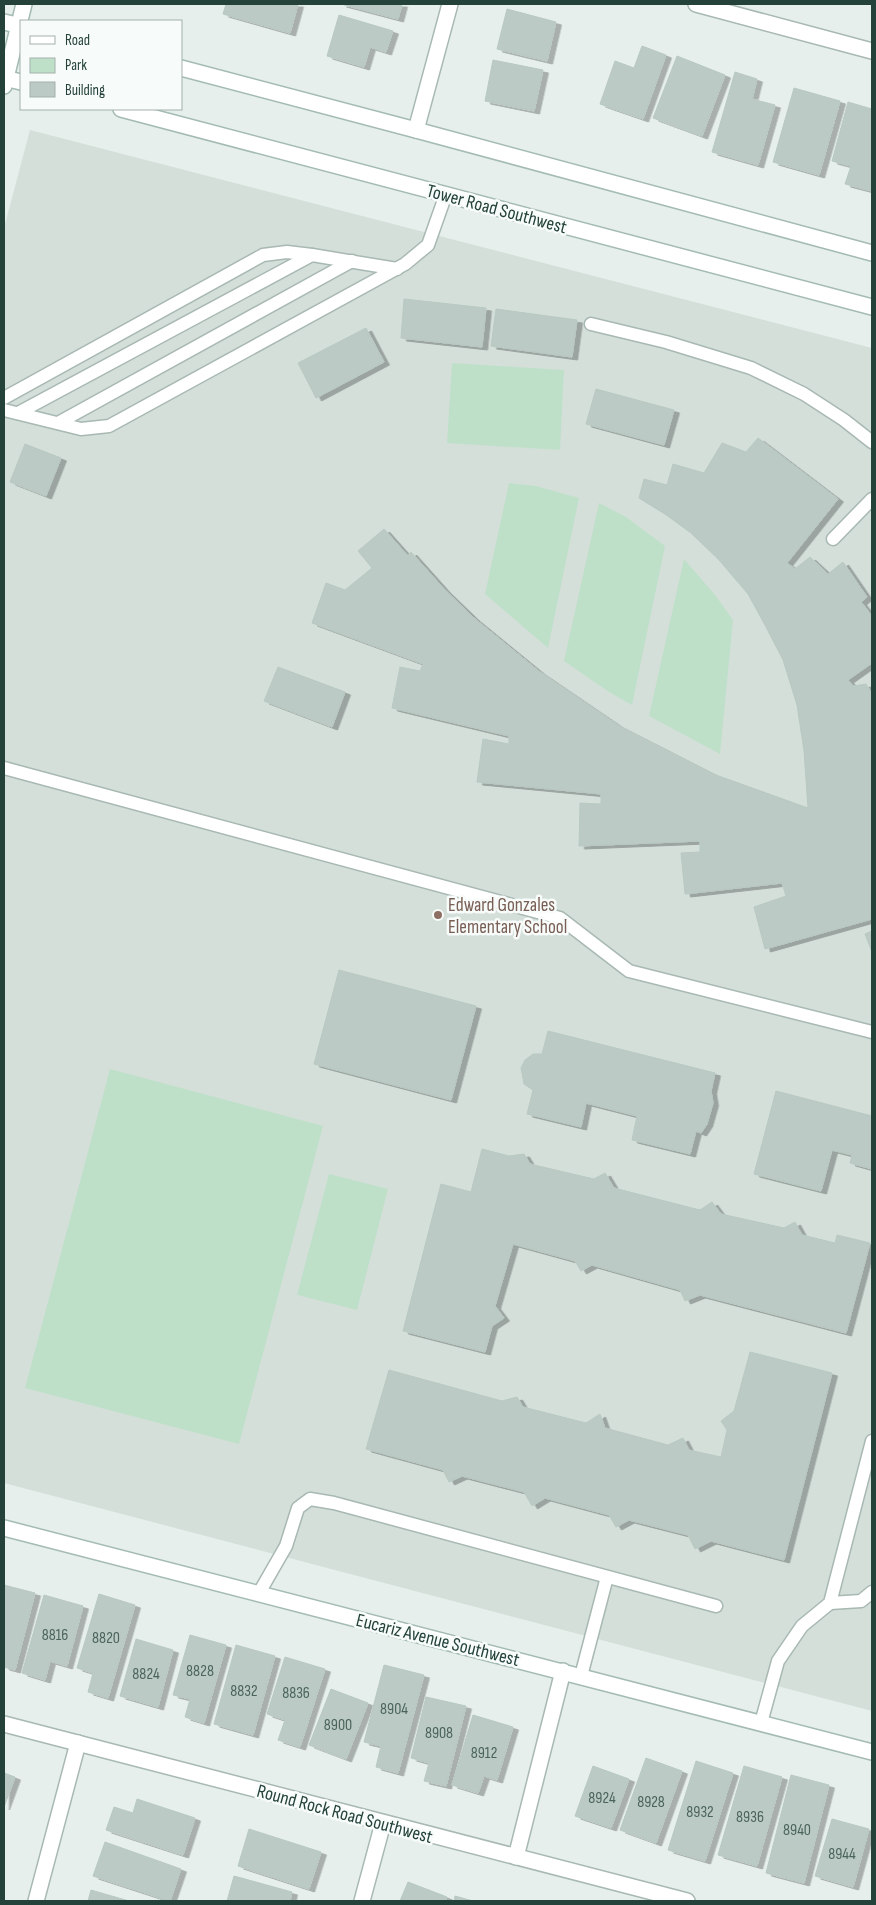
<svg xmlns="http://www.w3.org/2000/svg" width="876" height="1905" font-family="'Sofia Sans Condensed',sans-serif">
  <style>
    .built { fill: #d4dfda }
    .green { fill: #bfe0c8 }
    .building { fill: #bbcac4; stroke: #b8c9c2; filter: url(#shadow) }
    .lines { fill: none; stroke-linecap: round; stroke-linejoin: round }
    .lane-casing { stroke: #a8b8b2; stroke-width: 15 }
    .street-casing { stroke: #a8b8b2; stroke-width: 18 }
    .secondary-casing { stroke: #a4bbb3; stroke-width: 18 }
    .lane { stroke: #fff; stroke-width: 12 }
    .street { stroke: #fff; stroke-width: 15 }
    .secondary { stroke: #fff; stroke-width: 15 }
    .education-dot { fill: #8d6e63; stroke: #f7fbf9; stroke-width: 2 }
    .labels { text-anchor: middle; stroke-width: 5; stroke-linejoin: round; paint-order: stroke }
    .number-label { font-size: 16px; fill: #4a645c }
    .street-label { font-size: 19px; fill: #24423a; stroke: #f7fbf9 }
    .education-label { font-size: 19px; fill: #785e54; stroke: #f7fbf9; text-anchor: start }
  </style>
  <defs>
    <filter id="shadow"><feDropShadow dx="5.5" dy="3" stdDeviation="0" flood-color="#0004"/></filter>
  </defs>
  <rect width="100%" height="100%" fill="#e6efeb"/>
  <path class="built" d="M30 130 872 348V1711L4 1483V228Z"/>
  <g class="green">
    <path d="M452 363 564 370 560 450 447 443Z"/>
    <path d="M509 483 536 486 579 498 548 648 485 594Z"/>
    <path d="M599 503 626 517 665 546 632 705 609 692 564 661Z"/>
    <path d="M684 559 715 595 733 620 720 754 649 716Z"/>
    <path d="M110 1069 323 1126 239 1444 25 1388Z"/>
    <path d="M329 1174 388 1189 357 1310 297 1295Z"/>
  </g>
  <g class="building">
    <path d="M226 4H298L290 33 223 14Z"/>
    <path d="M341 4H402L398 19Z"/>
    <path d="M507 9 556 22 547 61 497 49Z"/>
    <path d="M339 15 393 31 386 52 370 47 364 67 327 56Z"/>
    <path d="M642 46 666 55 643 119 600 104 615 61 634 68Z"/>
    <path d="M677 56 725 75 702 136 653 118Z"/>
    <path d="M493 60 543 70 534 111 485 101Z"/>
    <path d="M735 72 757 79 752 99 775 105 758 165 712 152Z"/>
    <path d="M794 88 840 101 819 175 773 162Z"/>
    <path d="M848 102 872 109V191L845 184 851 166 832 161Z"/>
    <path d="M404 299 486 308 482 347 401 338Z"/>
    <path d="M496 309 577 320 572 357 491 346Z"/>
    <path d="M366 328 384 362 316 398 298 363Z"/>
    <path d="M596 389 674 410 664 445 586 424Z"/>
    <path d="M758 438 838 499 787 563 795 569 810 557 828 574 843 562 867 597 861 602 872 616V663L848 680 853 686 866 684 872 694V919L765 949 754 907 786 896 782 883 685 894 681 853 700 852V841L579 846 580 803 601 804V794L477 782 483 739 509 744V736L392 708 400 667 420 671 423 664 312 623 326 583 345 590 372 568 358 551 384 529 408 556 411 552 445 590 474 618 540 672 618 725 716 775 808 808 804 751 797 705 783 660 765 625 748 594 719 560 691 533 665 514 639 498 644 479 667 485 673 464 704 473 722 443 746 452Z"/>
    <path d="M25 444 61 458 46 496 10 482Z"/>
    <path d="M278 667 345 692 332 727 264 701Z"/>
    <path d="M872 931V952L865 934Z"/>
    <path d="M339 970 476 1006 451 1100 314 1064Z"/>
    <path d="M548 1031 715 1073 711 1091 713 1103 707 1124 701 1133 696 1131 690 1154 632 1140 637 1116 586 1103 581 1127 527 1114 533 1090 524 1084 521 1068 525 1060 533 1054H542Z"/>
    <path d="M776 1091 872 1116V1169L850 1163 852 1155 832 1150 821 1191 754 1174Z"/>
    <path d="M482 1149 509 1156 524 1154 530 1164 594 1179 605 1173 614 1188 700 1210 712 1202 721 1214 784 1228 795 1222 802 1235 835 1243 837 1235 870 1243 846 1333 700 1295 685 1301 680 1290 592 1265 581 1271 575 1261 513 1244 495 1306 504 1318 492 1326 485 1352 403 1331 441 1184 471 1192Z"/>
    <path d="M750 1352 832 1373 784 1560 711 1541 695 1549 688 1535 629 1520 616 1527 609 1515 545 1498 532 1506 524 1492 462 1476 449 1482 443 1470 366 1449 389 1370 502 1401 517 1397 523 1407 586 1423 600 1414 605 1428 668 1445 683 1438 689 1450 721 1457 727 1430 721 1421 734 1411Z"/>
    <path d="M4 1585 35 1593 15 1670 4 1667Z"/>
    <path d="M99 1594 135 1605 108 1698 88 1692 93 1673 77 1668Z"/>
    <path d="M44 1595 83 1606 67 1666 50 1661 45 1680 22 1673Z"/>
    <path d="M190 1635 226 1645 204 1723 185 1717 190 1699 173 1695Z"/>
    <path d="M136 1639 173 1650 158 1707 120 1696Z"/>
    <path d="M236 1645 275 1656 253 1735 214 1724Z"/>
    <path d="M285 1657 325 1669 300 1747 278 1740 285 1720 267 1714Z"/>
    <path d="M384 1665 424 1675 398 1773 376 1767 381 1746 364 1742Z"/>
    <path d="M331 1689 368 1703 346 1759 309 1745Z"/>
    <path d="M426 1697 466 1706 446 1786 424 1781 429 1763 411 1758Z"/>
    <path d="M473 1715 513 1727 497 1780 484 1776 478 1793 452 1785Z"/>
    <path d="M646 1758 682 1771 656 1843 620 1830Z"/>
    <path d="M696 1761 733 1773 705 1861 668 1850Z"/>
    <path d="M593 1766 629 1779 611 1828 575 1816Z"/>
    <path d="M744 1766 782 1777 757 1866 718 1855Z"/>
    <path d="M4 1773 15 1777 4 1807Z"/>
    <path d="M791 1775 829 1785 804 1883 766 1873Z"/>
    <path d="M137 1799 195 1818 183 1855 106 1830 114 1807 133 1813Z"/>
    <path d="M832 1819 869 1829 853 1887 815 1876Z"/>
    <path d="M249 1829 321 1852 309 1889 238 1866Z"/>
    <path d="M105 1842 181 1869 170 1901 93 1876Z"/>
    <path d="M234 1876 292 1892 290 1901H227Z"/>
    <path d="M408 1882 447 1897 445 1901H400Z"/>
    <path d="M91 1890 129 1901H88Z"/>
    <path d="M455 1896 473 1901H454Z"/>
  </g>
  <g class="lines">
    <defs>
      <g id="lane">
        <path d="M591 324 666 342 751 368 804 394 844 420 872 442"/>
        <path d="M4 398 263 255 287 252 312 255 397 269"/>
        <path d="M4 410 81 429 109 426 405 264 428 245 446 194"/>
        <path d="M18 413 312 255"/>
        <path d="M58 423 352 261"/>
        <path d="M833 539 872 499"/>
        <path d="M4 768 560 918 629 971 872 1032"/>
        <path d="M259 1593 286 1546 298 1508 310 1499 334 1503 716 1606"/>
        <path d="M830 1603 861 1601 872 1592"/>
        <path d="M581 1676 607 1577"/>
        <path d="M761 1723 778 1661 802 1626 830 1603 872 1441"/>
      </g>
      <g id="street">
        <path d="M696 4 872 51"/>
        <path d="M416 130 450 4"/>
        <path d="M4 1724 687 1901"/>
        <path d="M516 1857 563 1671"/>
        <path d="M36 1901 78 1743"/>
        <path d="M362 1901 383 1823"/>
      </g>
      <g id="secondary">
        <path d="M4 22 21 26"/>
        <path d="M181 68 416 130 872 253"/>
        <path d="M4 78 21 82"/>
        <path d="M4 86 24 4"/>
        <path d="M121 109 872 307"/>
        <path d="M4 1528 872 1752"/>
      </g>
    </defs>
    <use href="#lane" class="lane-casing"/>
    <use href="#street" class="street-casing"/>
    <use href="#secondary" class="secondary-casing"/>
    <use href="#lane" class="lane"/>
    <use href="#street" class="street"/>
    <use href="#secondary" class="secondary"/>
  </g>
  <circle class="education-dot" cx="438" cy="915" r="5"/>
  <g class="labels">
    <g class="number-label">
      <text x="55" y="1640">8816</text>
      <text x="106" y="1643">8820</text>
      <text x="200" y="1676">8828</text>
      <text x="146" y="1679">8824</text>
      <text x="244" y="1696">8832</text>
      <text x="296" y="1698">8836</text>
      <text x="394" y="1714">8904</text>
      <text x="338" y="1730">8900</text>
      <text x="439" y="1738">8908</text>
      <text x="484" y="1758">8912</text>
      <text x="602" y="1803">8924</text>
      <text x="651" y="1807">8928</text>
      <text x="700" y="1817">8932</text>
      <text x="750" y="1822">8936</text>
      <text x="797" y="1835">8940</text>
      <text x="842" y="1859">8944</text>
    </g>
    <g class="street-label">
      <text transform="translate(497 208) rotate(15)" y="7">Tower Road Southwest</text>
      <text transform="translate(438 1639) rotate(14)" y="7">Eucariz Avenue Southwest</text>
      <text transform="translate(345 1813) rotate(15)" y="7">Round Rock Road Southwest</text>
    </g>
    <g class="education-label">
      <text x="448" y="911">Edward Gonzales<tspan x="448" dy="22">Elementary School</tspan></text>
    </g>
  </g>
  <rect width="876" height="1905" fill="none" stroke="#24423a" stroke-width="10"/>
  <rect x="20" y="20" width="162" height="90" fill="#f7fbf9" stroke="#a3b1ad"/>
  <rect x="30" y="36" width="25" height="8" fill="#ffffff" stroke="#a3b1ad"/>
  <text x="65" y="45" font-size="15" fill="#24423a">Road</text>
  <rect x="30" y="58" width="25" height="15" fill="#bfe0c8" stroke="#a3b1ad"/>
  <text x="65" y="70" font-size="15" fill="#24423a">Park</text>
  <rect x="30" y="82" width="25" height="15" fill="#bbcac4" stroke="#a3b1ad"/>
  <text x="65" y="95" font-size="15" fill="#24423a">Building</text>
</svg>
